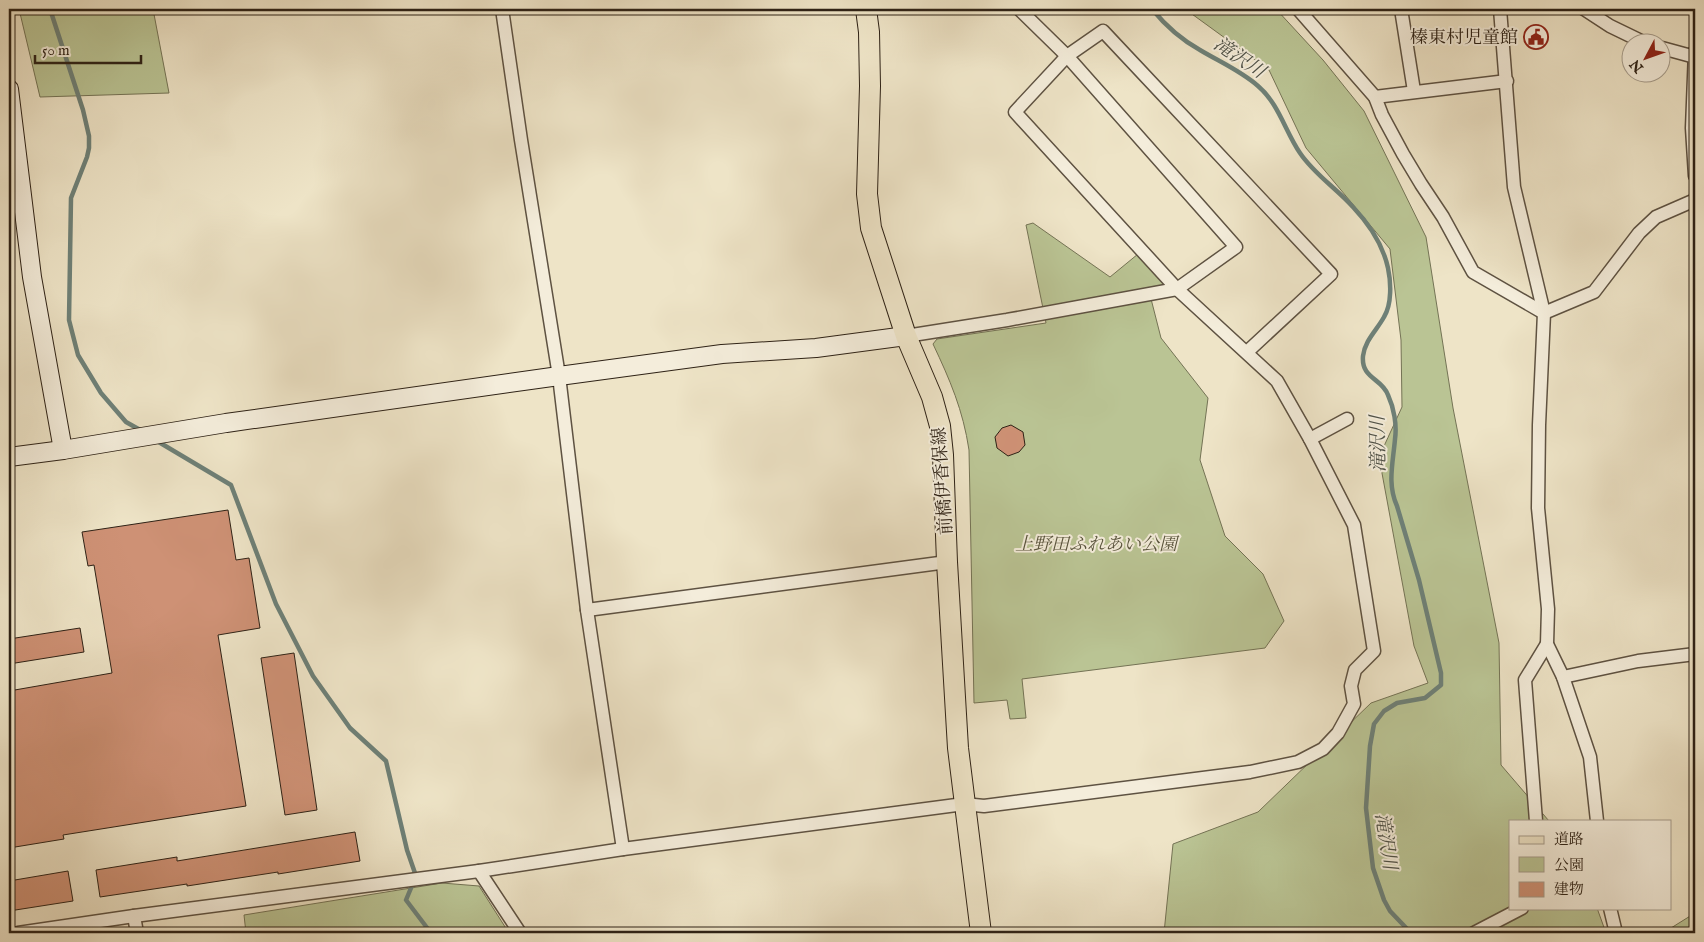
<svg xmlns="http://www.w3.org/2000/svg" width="1704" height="942" font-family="'IM FELL English','Noto Serif JP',serif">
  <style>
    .green { fill: #bac494; stroke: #747355 }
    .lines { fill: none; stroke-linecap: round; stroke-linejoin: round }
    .stream { stroke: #6e8077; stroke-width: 4.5 }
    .building { fill: #ce9175; stroke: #2e2216 }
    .street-casing { stroke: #5e5242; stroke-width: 15 }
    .secondary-casing { stroke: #2e2216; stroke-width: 20 }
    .primary-casing { stroke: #2e2216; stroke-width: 22 }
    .street { stroke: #f4eddb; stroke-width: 12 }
    .secondary { stroke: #f4eddb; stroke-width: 18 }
    .primary { stroke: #eee4c7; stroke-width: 20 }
    .labels { text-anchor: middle; stroke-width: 4; stroke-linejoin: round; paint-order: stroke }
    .poi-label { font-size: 18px; fill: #2e2216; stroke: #f4eddb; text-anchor: end }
    .street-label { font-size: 18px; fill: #2e2216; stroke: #f4eddb }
    .park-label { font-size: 18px; font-style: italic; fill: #58533c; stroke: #f4eddb }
    .water-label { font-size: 19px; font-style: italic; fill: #4e5147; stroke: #f4eddb }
  </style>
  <rect width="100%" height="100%" fill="#eee4c7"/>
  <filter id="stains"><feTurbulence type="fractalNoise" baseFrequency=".004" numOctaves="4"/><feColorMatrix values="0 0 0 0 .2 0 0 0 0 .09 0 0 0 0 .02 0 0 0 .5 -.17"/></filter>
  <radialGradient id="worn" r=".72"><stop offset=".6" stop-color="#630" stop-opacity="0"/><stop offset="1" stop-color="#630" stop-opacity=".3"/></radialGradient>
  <g class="green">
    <path d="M19 9H153L169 93 40 97Z"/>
    <path d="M1185 9H1276L1323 60 1364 111 1426 237 1453 408 1499 643 1501 765 1549 821H1510V908H1597L1606 933H1164L1173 844 1258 812 1371 703 1428 683 1414 646 1379 457 1402 407 1401 340 1390 249 1306 148 1269 70Z"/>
    <path d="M1033 223 1110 277 1138 254 1166 285 1149 291 1161 338 1208 398 1200 460 1225 536 1263 574 1284 621 1265 648 1022 679 1026 718 1010 719 1007 700 974 703 969 450C963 410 950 380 933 344L937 339 1046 323 1026 225Z"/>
    <path d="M442 883 479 886 509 933H246L244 915Z"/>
    <path d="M1695 913V933H1672L1671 928Z"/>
  </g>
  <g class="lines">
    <g class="stream">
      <path d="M50 9 83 110 89 136V148L87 157 71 198 69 320 78 355 101 393 126 422 142 431"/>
      <path d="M1152 9C1165 25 1182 40 1200 50 1220 62 1241 71 1258 86 1279 104 1285 131 1300 153 1314 174 1336 188 1353 207 1369 224 1383 245 1388 268 1391 282 1392 304 1384 317 1377 330 1365 340 1363 356 1361 379 1382 378 1388 395 1394 408 1397 425 1395 439 1393 463 1387 484 1397 506L1419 580 1441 673V685L1425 698 1397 703 1384 711 1374 724 1370 746 1366 808 1373 868 1384 900 1390 911 1411 933"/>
      <path d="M157 441 231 485 276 604 313 676 350 728 386 761 407 850 416 876 406 900 431 933"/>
    </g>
  </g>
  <g class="building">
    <path d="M1011 425 1023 432 1025 445 1019 452 1008 456 997 448 995 437 1002 428Z"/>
    <path d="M228 510 236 560 249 558 260 628 218 635 246 806 63 835 64 839 9 848V691L112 673 94 565 88 566 82 532Z"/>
    <path d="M80 628 84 652 9 664V639Z"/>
    <path d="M294 653 317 810 285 815 261 658Z"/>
    <path d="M355 832 360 861 278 874V872L187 886V884L100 897 96 870 177 857V861Z"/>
    <path d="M68 871 73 901 9 911V881Z"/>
  </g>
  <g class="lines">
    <defs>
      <g id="street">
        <path d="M502 9 521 140 559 376 587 610 623 849"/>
        <path d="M1298 9 1375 97 1382 115 1403 154 1421 184 1443 217 1473 272 1544 313"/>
        <path d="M1401 9 1414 91"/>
        <path d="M1500 9 1514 187 1544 313 1539 425 1538 508 1548 609 1547 644 1563 677 1590 757 1597 821"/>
        <path d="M1584 9 1610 26 1643 42"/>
        <path d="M1662 48 1695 57"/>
        <path d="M1695 51 1692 128 1695 176"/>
        <path d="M1375 97 1507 81"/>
        <path d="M1544 313 1594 292 1639 233 1656 217 1695 200"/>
        <path d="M906 336 1007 320 1177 289 1236 247 1067 56 1019 9"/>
        <path d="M1310 439 1347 419"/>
        <path d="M587 610 947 562"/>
        <path d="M1563 677 1638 661 1695 654"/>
        <path d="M1536 821 1525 680 1547 644"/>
        <path d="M479 871 520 933"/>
        <path d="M1610 908 1616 933"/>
        <path d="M134 916 137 933"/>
        <path d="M18 933 134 916 479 871 623 849 964 804 984 806 1250 772 1298 762 1323 749 1338 733 1354 704 1351 686 1355 670 1374 651 1354 525 1310 439 1277 381 1177 289 1015 112 1067 56 1103 31 1331 274 1247 352"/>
        <path d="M1474 933 1522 908"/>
      </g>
      <g id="secondary">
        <path d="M9 89 32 277 63 450"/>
        <path d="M9 457 63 450 226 423 559 376 722 354 816 348 906 336"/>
      </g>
      <path id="primary" d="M866 9 869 32 870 86 867 194 871 228 906 336 932 397 940 426 943 455 947 562 958 748 981 933"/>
    </defs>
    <use href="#street" class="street-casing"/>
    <use href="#secondary" class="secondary-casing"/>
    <use href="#primary" class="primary-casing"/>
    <use href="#street" class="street"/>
    <use href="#secondary" class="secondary"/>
    <use href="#primary" class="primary"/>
  </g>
  <defs>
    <symbol id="civic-ring" viewBox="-11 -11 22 22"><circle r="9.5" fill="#f4eddb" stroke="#8f2418" stroke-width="1.5"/><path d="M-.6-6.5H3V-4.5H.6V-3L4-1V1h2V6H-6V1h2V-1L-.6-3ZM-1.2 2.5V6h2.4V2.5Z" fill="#8f2418"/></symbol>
  </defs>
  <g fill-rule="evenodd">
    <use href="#civic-ring" x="1522" y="23" width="28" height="28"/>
  </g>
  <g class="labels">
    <g class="poi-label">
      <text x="1518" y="43">榛東村児童館</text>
    </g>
    <g class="street-label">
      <text transform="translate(942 481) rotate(-94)" y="6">前橋伊香保線</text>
    </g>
    <g class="park-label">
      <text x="1096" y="550">上野田ふれあい公園</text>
    </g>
    <g class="water-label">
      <text transform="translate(1240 57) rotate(34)" y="7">滝沢川</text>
      <text transform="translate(1377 444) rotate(-91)" y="7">滝沢川</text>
      <text transform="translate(1387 841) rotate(81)" y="7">滝沢川</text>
    </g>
  </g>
  <rect width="1704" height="942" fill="none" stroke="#eee4c7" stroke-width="30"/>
  <rect x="10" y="10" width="1684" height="922" fill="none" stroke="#2e2216" stroke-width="2.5"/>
  <rect x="15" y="15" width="1674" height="912" fill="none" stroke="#2e2216"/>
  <rect x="1509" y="820" width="162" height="90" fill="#f4eddb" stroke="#a59c8c"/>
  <rect x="1519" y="836" width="25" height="8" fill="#eee4c7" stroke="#a59c8c"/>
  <text x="1554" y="844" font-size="15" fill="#2e2216">道路</text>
  <rect x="1519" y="857" width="25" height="15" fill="#bac494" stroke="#a59c8c"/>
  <text x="1554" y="870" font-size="15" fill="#2e2216">公園</text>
  <rect x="1519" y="882" width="25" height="15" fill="#ce9175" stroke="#a59c8c"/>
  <text x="1554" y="894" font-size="15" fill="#2e2216">建物</text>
  <g transform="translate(1646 58) rotate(229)"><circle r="24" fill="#f4eddb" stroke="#a59c8c"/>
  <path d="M0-4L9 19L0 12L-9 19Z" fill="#8f2418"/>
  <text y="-8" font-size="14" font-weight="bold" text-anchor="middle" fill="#2e2216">N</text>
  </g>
  <path d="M35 55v8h106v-8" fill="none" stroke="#2e2216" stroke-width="2.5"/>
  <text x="42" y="55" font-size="15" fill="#2e2216" stroke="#f4eddb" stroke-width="4" paint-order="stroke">50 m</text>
  <rect width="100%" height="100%" filter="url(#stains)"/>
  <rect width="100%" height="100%" fill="url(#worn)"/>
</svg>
